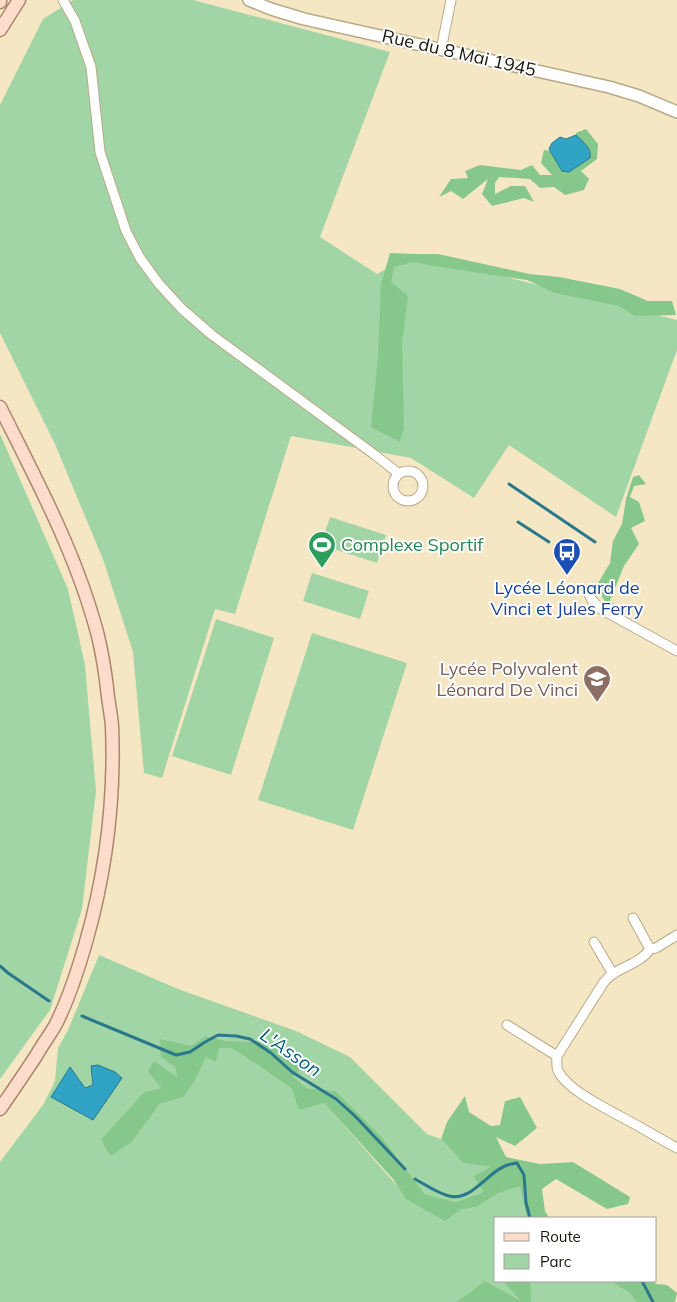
<svg xmlns="http://www.w3.org/2000/svg" width="677" height="1302" font-family="Mulish,sans-serif">
  <style>
    .green { fill: #a2d5a5 }
    .forest { fill: #86c88b }
    .water { fill: #31a3c4; stroke: #2a788c }
    .lines { fill: none; stroke-linecap: round; stroke-linejoin: round }
    .stream { stroke: #2a788c; stroke-width: 3 }
    .minor-casing { stroke: #b8aa88; stroke-width: 11 }
    .secondary-casing { stroke: #b8aa88; stroke-width: 14 }
    .primary-casing { stroke: #ac8770; stroke-width: 15 }
    .minor { stroke: #fff; stroke-width: 9 }
    .secondary { stroke: #fff; stroke-width: 11 }
    .primary { stroke: #fddccb; stroke-width: 12 }
    .labels { text-anchor: middle; stroke-width: 4; stroke-linejoin: round; paint-order: stroke }
    .street-label { font-size: 18px; fill: #191408; stroke: #fff }
    .leisure-label { font-size: 18px; fill: #27864d; stroke: #fff; text-anchor: start }
    .transit-label { font-size: 18px; fill: #164399; stroke: #fff }
    .education-label { font-size: 18px; fill: #785e54; stroke: #fff; text-anchor: end }
    .water-label { font-size: 19px; font-style: italic; fill: #016078; stroke: #fff }
  </style>
  <rect width="100%" height="100%" fill="#f6e7c4"/>
  <g class="green">
    <path d="M73 0H193L390 52 320 237 377 274 414 254 677 320V350L616 517 509 445 474 498 411 458 291 436 235 614 215 609 162 778 144 773 133 652 104 562 55 444 0 333V105L43 19Z"/>
    <path d="M0 434 68 589 85 665 96 791 82 909 50 1010 0 1079Z"/>
    <path d="M330 517 386 535 377 563 321 545Z"/>
    <path d="M312 573 369 591 360 619 303 601Z"/>
    <path d="M216 619 274 638 231 775 172 756Z"/>
    <path d="M312 633 407 663 353 830 258 800Z"/>
    <path d="M99 955 178 989 296 1031 350 1057 427 1134 441 1139 463 1163 492 1167 473 1176 483 1192 456 1202 425 1194 380 1135 336 1091 307 1088 292 1077 302 1066 273 1042 226 1041 206 1036 175 1067 177 1078 154 1061 161 1088 144 1092 101 1139 132 1142 160 1104 184 1097 196 1079 206 1057 219 1048H231L256 1064 292 1089 324 1103 400 1189 406 1199 460 1210 476 1207 499 1193 520 1185 527 1218H496V1269L494 1271 496 1273V1281H503L522 1301 485 1281 456 1302H0V1162L43 1105 55 1081 58 1048 68 1030Z"/>
    <path d="M527 1281H610L630 1293 636 1302H530Z"/>
  </g>
  <g class="forest">
    <path d="M586 129 598 144 597 159 581 171 589 179 584 190 565 195 554 187 540 188 530 179 499 177 495 183V194L511 186H525L534 202 524 198 492 206 482 194 488 179 463 199 451 191 439 197 451 179 468 178 465 171 480 165 521 170 532 165 540 175H552L541 163 544 150 558 152 575 143 576 133Z"/>
    <path d="M390 253 414 254H438L530 274 559 277 620 289 648 301H672L676 315 635 316 619 306 555 293 527 280 440 267 413 262 394 267 391 282 408 296 402 343 404 428 400 442 371 427 378 358 381 284Z"/>
    <path d="M639 475 646 484 634 486 630 497 639 502 645 521 631 528 639 544 624 566 610 600 623 612C605 608 604 600 597 585L610 563 613 541 622 524 626 499 633 477Z"/>
    <path d="M206 1036 226 1041 273 1042 303 1066 293 1077 307 1088 336 1091 380 1135 425 1194 456 1202 483 1192 473 1176 491 1167 463 1163 441 1139 447 1122 465 1096 469 1112 491 1126 500 1125 505 1101 520 1097 537 1128 515 1146 496 1137 506 1157 540 1164 573 1162 630 1197 628 1204 607 1209 556 1179 542 1189 545 1211 549 1218H527L520 1186 499 1193 476 1207 460 1210 445 1221 406 1199 393 1179 324 1103 299 1110 292 1089 256 1064 231 1048H219L216 1062 206 1057 196 1079 184 1097 160 1104 132 1142 110 1156 101 1139 144 1092 161 1088 148 1071 154 1061 177 1077 175 1067 161 1057 160 1039 191 1046Z"/>
    <path d="M485 1281 520 1300 503 1281H530L531 1302H456Z"/>
    <path d="M610 1281H653L656 1284 667 1285 677 1293 675 1302H636L630 1293Z"/>
  </g>
  <g class="water">
    <path d="M576 135C583 142 592 148 590 158L569 172 562 171 549 149 552 143 560 137 566 139Z"/>
    <path d="M98 1065 115 1072 122 1078 93 1120 51 1097 70 1067 85 1088 93 1085 91 1066Z"/>
  </g>
  <g class="lines">
    <g class="stream">
      <path d="M509 484 595 542"/>
      <path d="M518 522 549 542"/>
      <path d="M0 966 8 973 49 1001"/>
      <path d="M82 1016 176 1055 190 1052 205 1042 218 1035 236 1036 250 1039 271 1053 292 1072 336 1099 355 1116 405 1169"/>
      <path d="M415 1179C426 1185 437 1193 449 1196 471 1202 488 1172 505 1166 509 1164 513 1164 517 1163L524 1175 526 1203 530 1218"/>
      <path d="M642 1281 653 1302"/>
    </g>
    <defs>
      <g id="minor">
        <path d="M63 0 75 21 91 67 100 152 126 231 140 258 159 284 182 309 212 335 375 455 398 473"/>
        <path d="M441 50 451 0"/>
        <circle cx="408" cy="486" r="15"/>
        <path d="M587 590 592 600 599 608 677 651"/>
        <path d="M633 918 650 949"/>
        <path d="M677 935 656 948 650 949C642 962 624 966 613 974 609 976 607 979 604 982L557 1056C557 1061 556 1066 558 1071 568 1091 608 1109 627 1120 644 1129 660 1139 677 1148"/>
        <path d="M594 942 613 974"/>
        <path d="M507 1025 557 1056"/>
      </g>
      <path id="secondary" d="M249 0 271 9 304 19 609 87 639 96 677 112"/>
      <g id="primary">
        <path d="M0 2V0"/>
        <path d="M0 30 19 0"/>
        <path d="M0 407C37 481 77 555 98 636 102 653 105 671 107 688 108 701 111 713 112 726 115 799 106 872 86 942 78 970 69 998 56 1024 50 1035 42 1045 36 1056 24 1074 12 1092 0 1109"/>
      </g>
    </defs>
    <use href="#minor" class="minor-casing"/>
    <use href="#secondary" class="secondary-casing"/>
    <use href="#primary" class="primary-casing"/>
    <use href="#minor" class="minor"/>
    <use href="#secondary" class="secondary"/>
    <use href="#primary" class="primary"/>
  </g>
  <defs>
    <symbol id="stadium-pin" viewBox="-11 -11 22 30"><path d="M0 17L-7.5 6A9.5 9.5 0 1 1 7.5 6Z" fill="#2e9e5b" stroke="#fff"/><path d="M0-5a6.5 5 0 1 0 0 10a6.5 5 0 1 0 0-10ZM-3.5-1.8h7v3.6h-7Z" fill="#fff"/></symbol>
    <symbol id="bus-pin" viewBox="-11 -11 22 30"><path d="M0 17L-7.5 6A9.5 9.5 0 1 1 7.5 6Z" fill="#1a4fb4" stroke="#fff"/><path d="M-5-6H5V4H4V6H2V4H-2V6H-4V4H-5ZM-3.5-4V0h7V-4ZM-3.5 1.2v1.5H-2V1.2ZM2 1.2v1.5H3.5V1.2Z" fill="#fff"/></symbol>
    <symbol id="school-pin" viewBox="-11 -11 22 30"><path d="M0 17L-7.5 6A9.5 9.5 0 1 1 7.5 6Z" fill="#8d6e63" stroke="#fff"/><path d="M0-5L7-2L0 1L-7-2ZM-4 1L0 2.5L4 1V4Q0 6-4 4Z" fill="#fff"/></symbol>
  </defs>
  <g fill-rule="evenodd">
    <use href="#stadium-pin" x="306" y="529" width="32" height="43"/>
    <use href="#bus-pin" x="551" y="536" width="32" height="43"/>
    <use href="#school-pin" x="581" y="663" width="32" height="43"/>
  </g>
  <g class="labels">
    <g class="street-label">
      <text transform="translate(459 53) rotate(13)" y="6">Rue du 8 Mai 1945</text>
    </g>
    <g class="leisure-label">
      <text x="341" y="551">Complexe Sportif</text>
    </g>
    <g class="transit-label">
      <text x="567" y="594">Lycée Léonard de<tspan x="567" dy="21">Vinci et Jules Ferry</tspan></text>
    </g>
    <g class="education-label">
      <text x="578" y="675">Lycée Polyvalent<tspan x="578" dy="21">Léonard De Vinci</tspan></text>
    </g>
    <g class="water-label">
      <text transform="translate(291 1052) rotate(35)" y="7">L'Asson</text>
    </g>
  </g>
  <rect x="494" y="1217" width="162" height="65" fill="#ffffff" stroke="#a3a19c"/>
  <rect x="504" y="1233" width="25" height="8" fill="#fddccb" stroke="#a3a19c"/>
  <text x="540" y="1242" font-size="15" fill="#191408">Route</text>
  <rect x="504" y="1254" width="25" height="15" fill="#a2d5a5" stroke="#a3a19c"/>
  <text x="540" y="1267" font-size="15" fill="#191408">Parc</text>
</svg>
